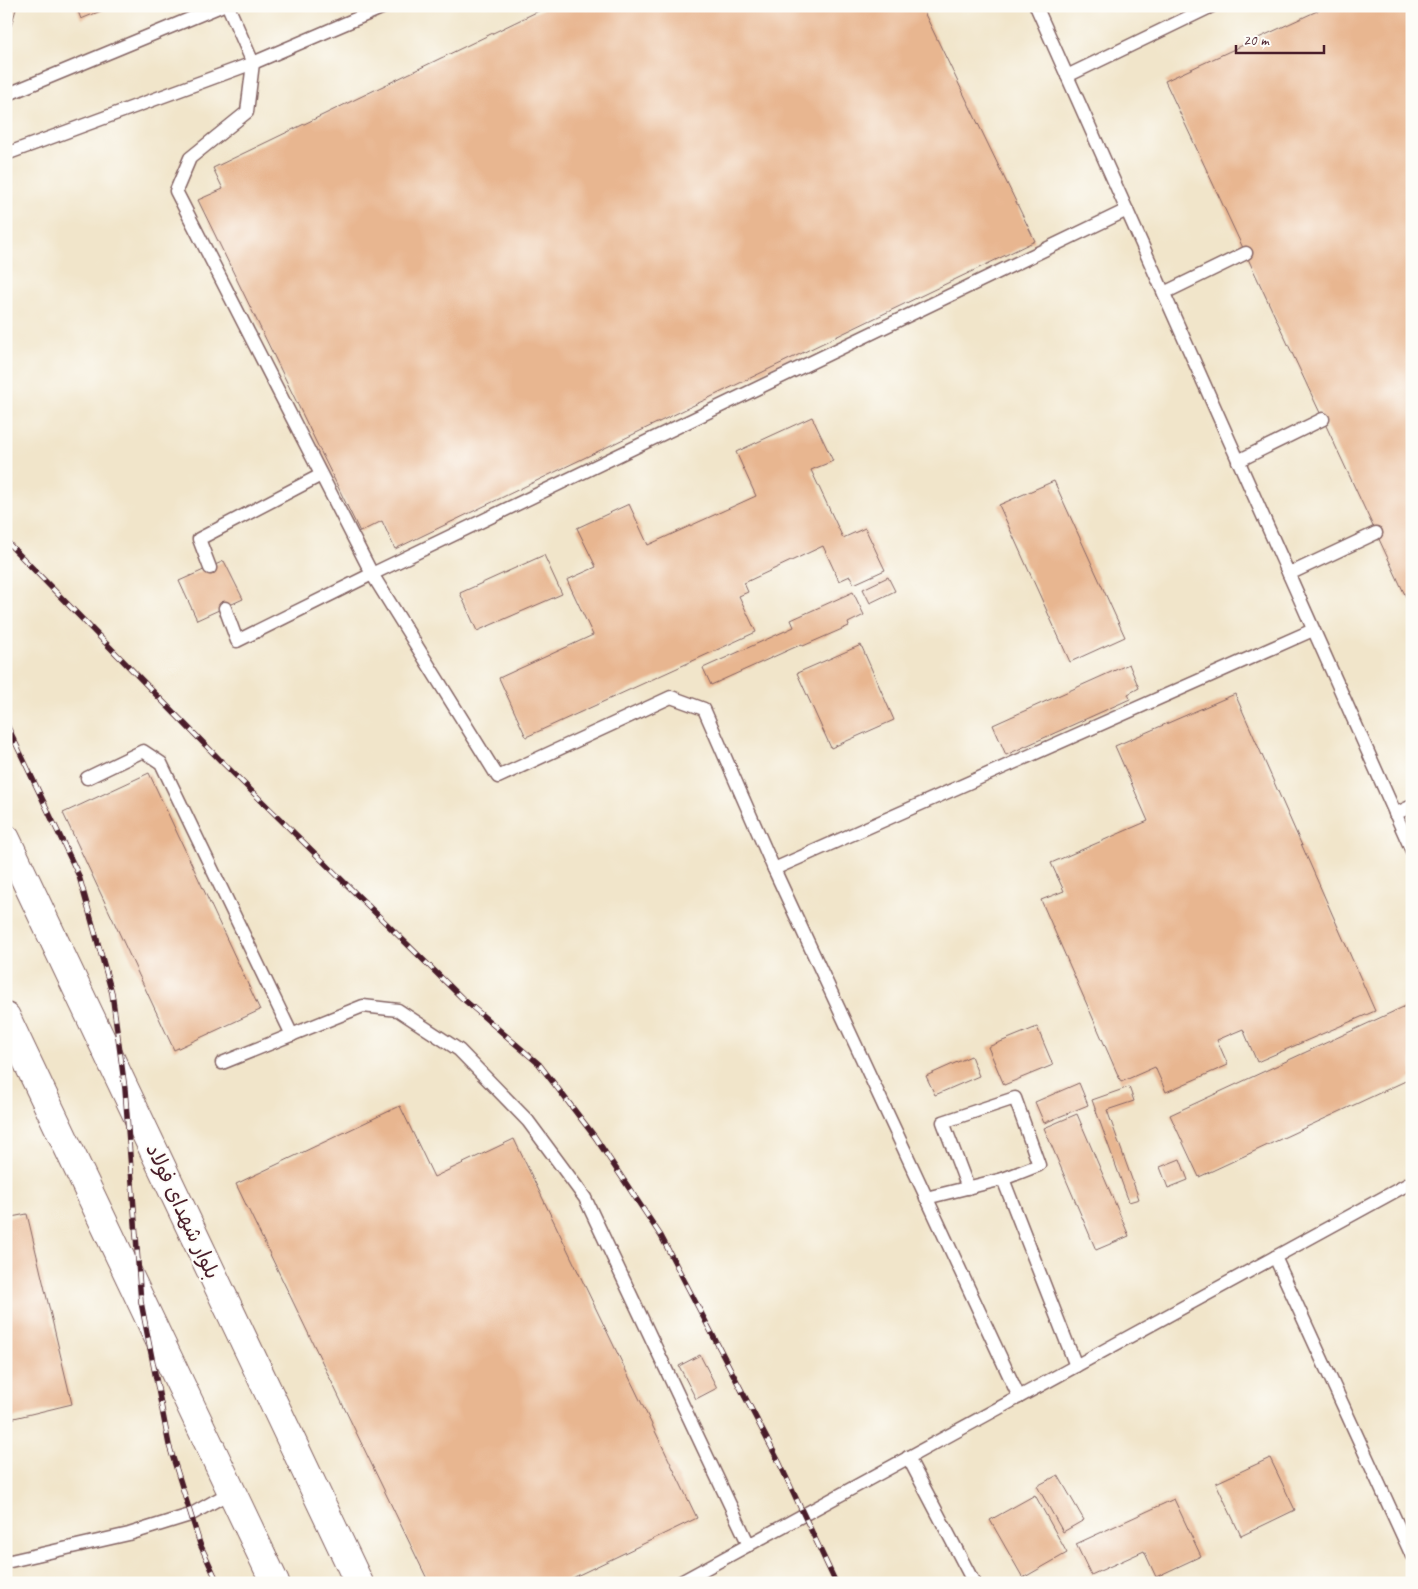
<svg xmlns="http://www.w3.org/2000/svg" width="1418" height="1589" font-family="Caveat,'Playpen Sans Arabic',sans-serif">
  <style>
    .building { fill: #e8b690 }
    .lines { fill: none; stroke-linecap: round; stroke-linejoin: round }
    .lane-casing { stroke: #846463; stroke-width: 15 }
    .secondary-casing { stroke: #846463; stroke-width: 30 }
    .lane { stroke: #fff; stroke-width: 12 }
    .secondary { stroke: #fff; stroke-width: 28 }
    .rail-casing { stroke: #4a1f2b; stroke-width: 5.5 }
    .rail { stroke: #fdfcf7; stroke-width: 4; stroke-dasharray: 11; stroke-linecap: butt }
    .labels { text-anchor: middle; stroke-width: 4; stroke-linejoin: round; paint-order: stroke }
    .street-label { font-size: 21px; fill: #4a1f2b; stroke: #fdfcf7 }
  </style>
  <rect width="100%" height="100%" fill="#fdfcf7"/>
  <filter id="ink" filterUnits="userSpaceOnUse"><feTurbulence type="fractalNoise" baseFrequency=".02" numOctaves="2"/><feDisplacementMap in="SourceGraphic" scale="10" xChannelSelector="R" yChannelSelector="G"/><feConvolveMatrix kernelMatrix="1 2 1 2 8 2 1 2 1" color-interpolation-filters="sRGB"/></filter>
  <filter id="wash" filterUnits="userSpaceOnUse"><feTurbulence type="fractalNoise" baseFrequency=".0096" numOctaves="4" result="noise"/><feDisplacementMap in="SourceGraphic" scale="20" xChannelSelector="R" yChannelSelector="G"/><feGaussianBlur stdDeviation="1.12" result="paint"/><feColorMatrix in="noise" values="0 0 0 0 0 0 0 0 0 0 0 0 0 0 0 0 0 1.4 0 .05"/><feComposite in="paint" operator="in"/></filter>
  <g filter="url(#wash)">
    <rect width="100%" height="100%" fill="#f1e5ca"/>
    <g id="blocks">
      <g class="building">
        <path d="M6 6H17L11 26 6 24Z"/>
        <path d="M76 6H113L81 19Z"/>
        <path d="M549 6H921L1035 241 395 549 382 521 360 532 198 200 223 189 213 168Z"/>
        <path d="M1328 6H1412V595L1406 597 1165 81Z"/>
        <path d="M812 417 833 461 811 470 843 538 865 528 885 570 854 584 850 576 839 581 823 546 744 583 748 592 739 596 756 632 526 737 499 678 593 635 567 580 596 567 577 528 629 504 648 545 756 496 736 452Z"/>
        <path d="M1054 481 1125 637 1070 662 999 505Z"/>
        <path d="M544 555 562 594 477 631 460 593Z"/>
        <path d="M224 561 243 599 197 620 179 581Z"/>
        <path d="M888 577 895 591 870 603 863 589Z"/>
        <path d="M853 592 864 615 848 623 849 626 803 646 802 644 711 685 703 668 794 627 791 620Z"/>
        <path d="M861 645 894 720 831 748 797 673Z"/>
        <path d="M1129 664 1139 688 1128 694 1130 699 1006 755 993 725Z"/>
        <path d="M1235 694 1375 1011 1257 1062 1243 1029 1217 1040 1228 1065 1166 1092 1155 1067 1121 1082 1041 900 1064 891 1051 863 1148 821 1115 746Z"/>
        <path d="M149 773 260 1010 174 1050 63 813Z"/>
        <path d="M1412 1003V1078L1199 1177 1170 1115Z"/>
        <path d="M1037 1027 1053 1065 1004 1085 988 1047Z"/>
        <path d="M971 1056 979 1076 935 1095 926 1076Z"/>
        <path d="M1079 1083 1088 1105 1044 1123 1035 1102Z"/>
        <path d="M1129 1087 1134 1101 1107 1110 1139 1199 1129 1202 1092 1100Z"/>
        <path d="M400 1106 434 1177 514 1139 697 1518 562 1583H429L236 1184Z"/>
        <path d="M1077 1114 1129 1236 1096 1250 1044 1128Z"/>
        <path d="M1180 1159 1188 1180 1168 1188 1160 1167Z"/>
        <path d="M27 1214 72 1404 6 1420V1218Z"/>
        <path d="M700 1355 717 1388 696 1399 679 1366Z"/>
        <path d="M1270 1458 1295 1510 1241 1536 1216 1483Z"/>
        <path d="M1058 1475 1084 1520 1063 1532 1037 1486Z"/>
        <path d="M1035 1495 1067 1553 1023 1578 990 1520Z"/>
        <path d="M1174 1499 1201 1556 1156 1577 1144 1551 1091 1575 1076 1544Z"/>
      </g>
    </g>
  </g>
  <g filter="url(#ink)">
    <use href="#blocks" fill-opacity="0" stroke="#846463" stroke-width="1"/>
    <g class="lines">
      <defs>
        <g id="lane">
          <path d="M228 6 253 63 247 112 190 158 176 191 372 574 1127 210"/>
          <path d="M1036 6 1412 851"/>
          <path d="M1067 76 1212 6"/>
          <path d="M6 95 221 6"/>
          <path d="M6 154 253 63 386 6"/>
          <path d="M1164 293 1246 253"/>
          <path d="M1238 461 1323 419"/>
          <path d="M210 568 199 539 321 475"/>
          <path d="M1289 574 1376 533"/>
          <path d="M225 608 237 641 372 574 498 777 671 697 704 709 774 869"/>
          <path d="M87 778 143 751 161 763 292 1035"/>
          <path d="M1395 814 1412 806"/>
          <path d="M222 1063 363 1006 398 1010 459 1050 528 1121 585 1198 749 1545"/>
          <path d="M1412 1182 1275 1257 1412 1556"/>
          <path d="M968 1188 943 1122 1015 1098 1039 1165 1003 1179"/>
          <path d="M926 1198 1003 1179 1076 1366"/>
          <path d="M1019 1397 774 869 1313 630"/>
          <path d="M908 1457 974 1583"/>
          <path d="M6 1562 129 1534 190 1515 231 1492"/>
          <path d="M679 1583 1275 1257"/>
        </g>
        <g id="secondary">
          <path d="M6 839 359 1583"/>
          <path d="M6 1017 275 1583"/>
        </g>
      </defs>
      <use href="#lane" class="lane-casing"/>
      <use href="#secondary" class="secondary-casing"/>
      <use href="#lane" class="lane"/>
      <use href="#secondary" class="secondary"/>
      <defs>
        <g id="rail">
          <path d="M6 541 221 761 462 998 539 1064 595 1137 661 1236 779 1462 836 1583"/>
          <path d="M6 723 79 876 112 993 125 1089 141 1302 169 1445 200 1544 218 1583"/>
        </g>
      </defs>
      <use href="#rail" class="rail-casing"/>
      <use href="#rail" class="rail"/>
    </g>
  </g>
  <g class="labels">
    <g class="street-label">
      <text transform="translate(183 1211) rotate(65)" y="7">بلوار شهدای فولاد</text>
    </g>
  </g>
  <rect width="1418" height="1589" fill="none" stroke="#fdfcf7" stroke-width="25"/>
  <path d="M1236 45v8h88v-8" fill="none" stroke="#4a1f2b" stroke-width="2.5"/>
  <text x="1243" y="45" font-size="15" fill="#4a1f2b" stroke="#fdfcf7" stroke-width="4" paint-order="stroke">20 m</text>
</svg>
